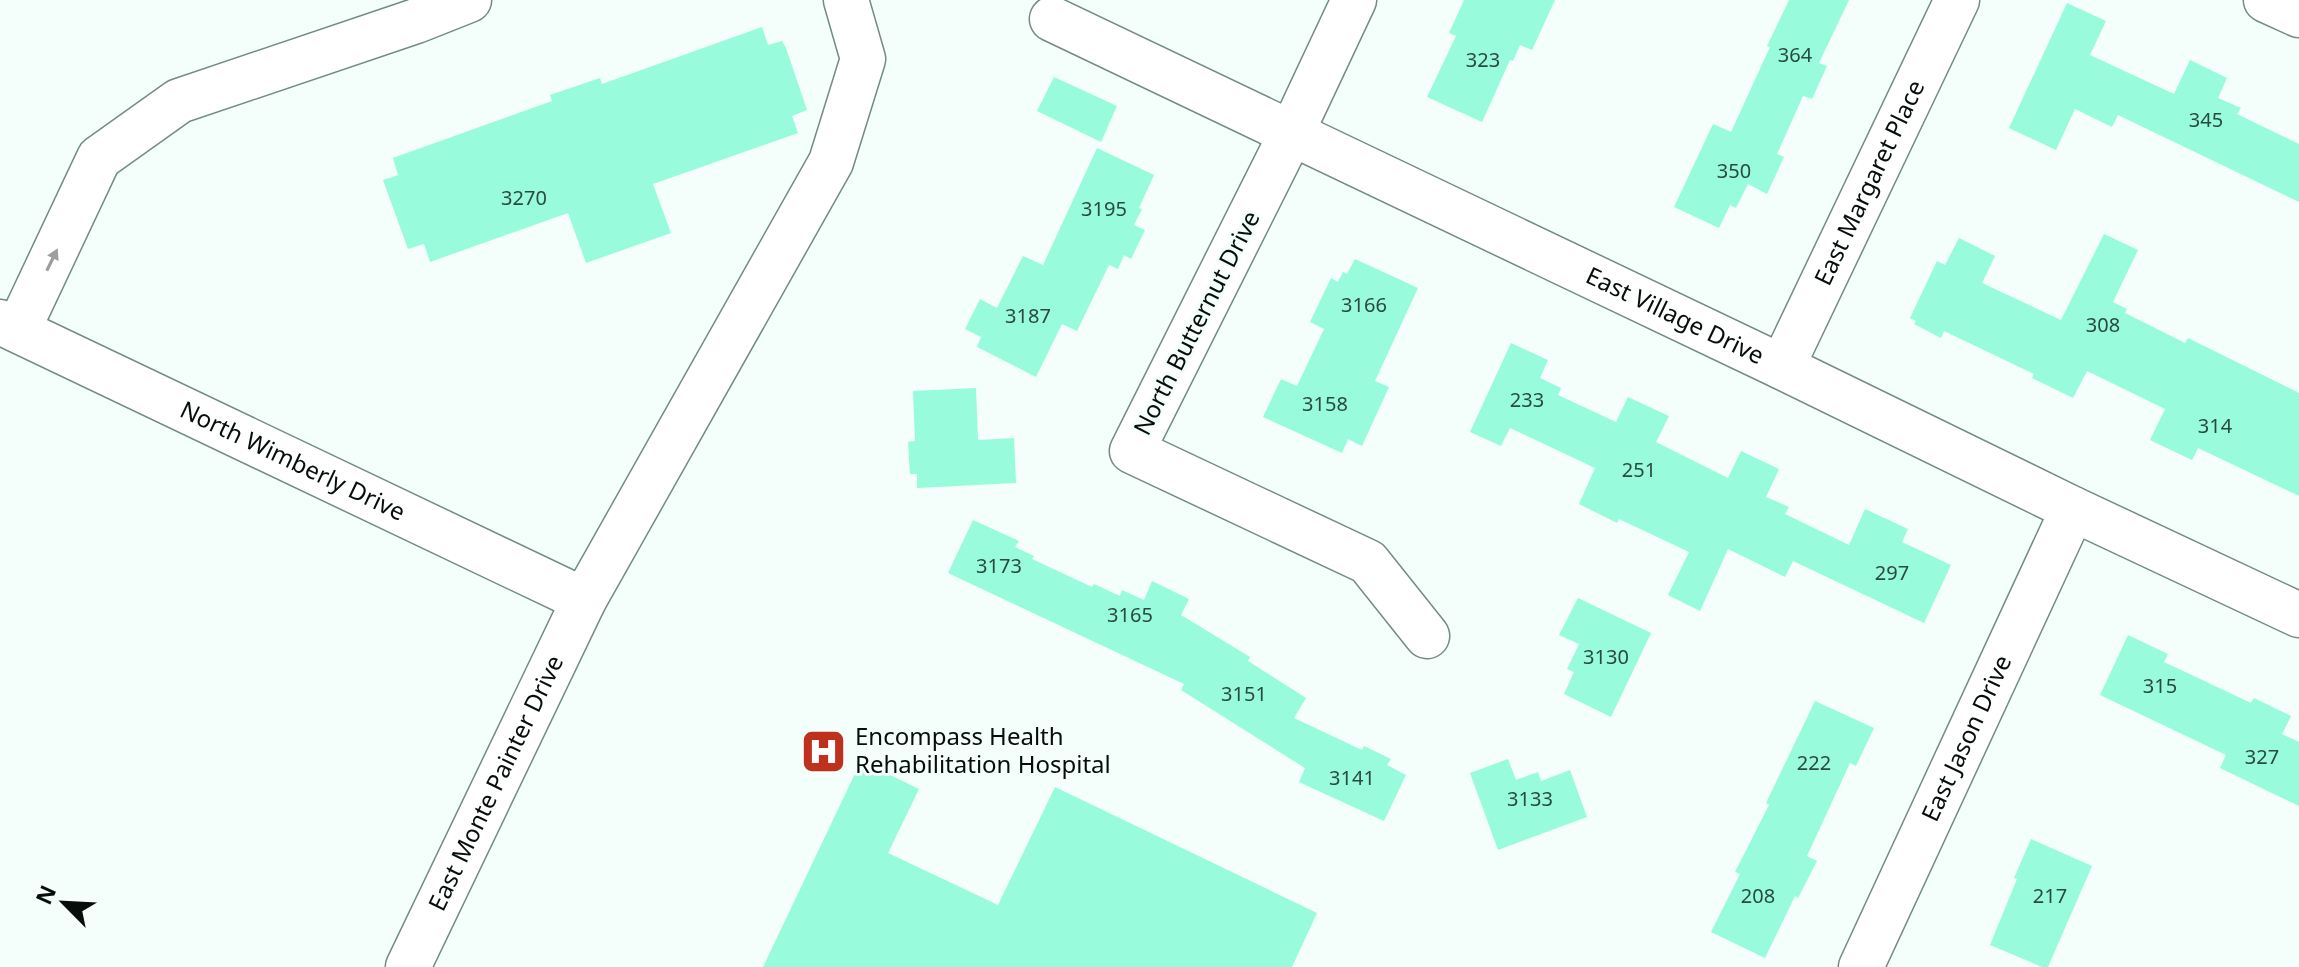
<svg xmlns="http://www.w3.org/2000/svg" width="2299" height="967" font-family="'Noto Sans',sans-serif">
  <style>
    .building { fill: #98fbdc }
    .lines { fill: none; stroke-linecap: round; stroke-linejoin: round }
    .minor-casing { stroke: #748b83; stroke-width: 47 }
    .minor { stroke: #fff; stroke-width: 44 }
    .oneway { fill: #9b9f9d }
    .labels { text-anchor: middle; stroke-width: 6; stroke-linejoin: round; paint-order: stroke }
    .number-label { font-size: 20px; fill: #2a493f }
    .street-label { font-size: 24px; fill: #060e0b; stroke: #f4fefa }
    .poi-label { font-size: 24px; fill: #060e0b; stroke: #f4fefa; text-anchor: start }
  </style>
  <rect width="100%" height="100%" fill="#f4fefa"/>
  <g class="building">
    <path d="M1464 0H1555L1532 50 1520 45 1513 61 1510 60 1482 122 1427 97 1456 36 1449 33Z"/>
    <path d="M1789 0H1849L1819 63 1827 66 1812 99 1803 96 1777 154 1784 157 1767 194 1748 184 1736 208 1730 205 1719 228 1674 207 1713 124 1731 132 1770 47 1767 46Z"/>
    <path d="M2067 3 2106 21 2090 55 2174 94 2190 60 2227 78 2218 98 2241 108 2237 114 2299 144V202L2118 115 2112 127 2075 109 2056 150 2009 128Z"/>
    <path d="M762 27 768 45 782 41 786 48 807 110 792 116 798 133 653 184 671 233 586 263 568 213 430 262 424 244 408 249 383 180 398 175 393 158 552 101 550 95 600 78 602 84Z"/>
    <path d="M1054 77 1117 106 1101 142 1037 111Z"/>
    <path d="M1097 148 1154 175 1139 208 1142 209 1134 225 1145 230 1131 259 1124 255 1118 269 1109 265 1077 331 1062 324 1036 377 977 347 981 337 965 329 980 299 997 308 1023 256 1043 265Z"/>
    <path d="M2104 234 2138 250 2113 302 2127 309 2125 313 2185 343 2188 338 2299 393V496L2198 448 2192 460 2150 440 2165 409 2087 371 2073 398 2032 378 2034 374 1944 331 1941 338 1914 324 1916 321 1910 318 1937 261 1945 265 1959 238 1995 256 1982 283 2061 320Z"/>
    <path d="M1355 259 1418 288 1375 381 1389 387 1362 446 1348 439 1342 453 1263 417 1281 379 1297 386 1324 329 1310 322 1331 278 1338 282 1343 272 1347 274Z"/>
    <path d="M1511 343 1548 360 1540 378 1561 388 1558 395 1616 422 1628 397 1669 416 1656 442 1728 478 1741 451 1779 469 1766 497 1789 507 1785 514 1849 545 1865 509 1908 529 1902 542 1951 565 1924 623 1793 561 1785 577 1728 549 1700 611 1668 595 1689 552 1619 519 1617 523 1579 504 1595 468 1510 428 1501 446 1470 432Z"/>
    <path d="M976 388 978 440 1014 438 1016 483 917 488V474H910L908 442 915 441 913 391Z"/>
    <path d="M973 520 1019 541 1015 547 1034 556 1032 559 1092 587 1094 584 1120 596 1122 590 1144 600 1152 581 1189 599 1181 615 1250 657 1248 661 1306 698 1294 718 1362 750 1364 746 1391 759 1387 765 1406 775 1384 821 1299 782 1305 768 1181 690 1184 684 948 573Z"/>
    <path d="M1578 598 1651 633 1611 717 1564 694 1574 672 1567 669 1579 644 1559 635Z"/>
    <path d="M2128 635 2168 654 2164 662 2251 703 2254 698 2291 716 2282 734 2299 742V806L2220 768 2226 755 2100 695Z"/>
    <path d="M1815 701 1874 728 1856 766 1850 763 1807 856 1817 861 1798 898 1795 896 1765 958 1711 932 1740 874 1735 872 1769 805 1766 803Z"/>
    <path d="M1508 759 1516 780 1538 772 1541 781 1570 770 1587 817 1498 850 1470 773Z"/>
    <path d="M861 761 919 789 888 853 998 905 1055 787 1317 913 1292 967H763Z"/>
    <path d="M2031 839 2092 866 2048 967H2042L1990 945 2017 879 2014 878Z"/>
  </g>
  <g class="lines">
    <defs>
      <g id="minor">
        <path d="M1354 0 1291 134 1132 451 1368 562 1427 636"/>
        <path d="M2266 0 2299 15"/>
        <path id="s1" d="M1052 19 1782 367 2073 509 2299 615"/>
        <path id="s2" d="M0 322 584 600"/>
        <path d="M18 330 99 158 179 101 416 21 469 0"/>
        <path id="s3" d="M1782 367 1957 0"/>
        <path id="s4" d="M408 967 584 600 831 162 863 59 846 0"/>
        <path id="s5" d="M1861 967 2073 509"/>
      </g>
    </defs>
    <use href="#minor" class="minor-casing"/>
    <use href="#minor" class="minor"/>
  </g>
  <defs><path id="oneway-solid" d="M-6-.8H1V-3.2L6.5 0L1 3.2V.8H-6Z" transform="scale(2)"/></defs>
  <use class="oneway" href="#oneway-solid" transform="translate(52 260) rotate(-64)"/>
  <defs>
    <symbol id="hospital-square" viewBox="-11 -11 22 22"><rect x="-9" y="-9" width="18" height="18" rx="4" fill="#be321d" stroke="#f4fefa"/><path d="M-5-5h3v3.5h4V-5h3V5h-3V1.5h-4V5h-3Z" fill="#fff"/></symbol>
  </defs>
  <g fill-rule="evenodd">
    <use href="#hospital-square" x="798" y="726" width="51" height="51"/>
  </g>
  <g class="labels">
    <g class="number-label">
      <text x="1795" y="62">364</text>
      <text x="1483" y="67">323</text>
      <text x="2206" y="127">345</text>
      <text x="1734" y="178">350</text>
      <text x="524" y="205">3270</text>
      <text x="1104" y="216">3195</text>
      <text x="1364" y="312">3166</text>
      <text x="1028" y="323">3187</text>
      <text x="2103" y="332">308</text>
      <text x="1527" y="407">233</text>
      <text x="1325" y="411">3158</text>
      <text x="2215" y="433">314</text>
      <text x="1639" y="477">251</text>
      <text x="999" y="573">3173</text>
      <text x="1892" y="580">297</text>
      <text x="1130" y="622">3165</text>
      <text x="1606" y="664">3130</text>
      <text x="2160" y="693">315</text>
      <text x="1244" y="701">3151</text>
      <text x="2262" y="764">327</text>
      <text x="1814" y="770">222</text>
      <text x="1352" y="785">3141</text>
      <text x="1530" y="806">3133</text>
      <text x="1758" y="903">208</text>
      <text x="2050" y="903">217</text>
    </g>
    <g class="street-label">
      <text dy="8" stroke="none"><textPath href="#s3" startOffset="204">East Margaret Place</textPath></text>
      <text dy="8" stroke="none"><textPath href="#s1" startOffset="690">East Village Drive</textPath></text>
      <text transform="translate(1197 323) rotate(-63)" y="8">North Butternut Drive</text>
      <text dy="8" stroke="none"><textPath href="#s2" startOffset="324">North Wimberly Drive</textPath></text>
      <text dy="8" stroke="none"><textPath href="#s5" startOffset="252">East Jason Drive</textPath></text>
      <text dy="8" stroke="none"><textPath href="#s4" startOffset="204">East Monte Painter Drive</textPath></text>
    </g>
    <g class="poi-label">
      <text x="855" y="745">Encompass Health<tspan x="855" dy="28">Rehabilitation Hospital</tspan></text>
    </g>
  </g>
  <g transform="translate(64 903) rotate(294)" stroke="#f4fefa" stroke-width="6" paint-order="stroke">
  <path d="M0-6L14 30L0 20L-14 30Z" fill="#060e0b"/>
  <text y="-12" font-size="22" font-weight="bold" text-anchor="middle" fill="#060e0b">N</text>
  </g>
</svg>
